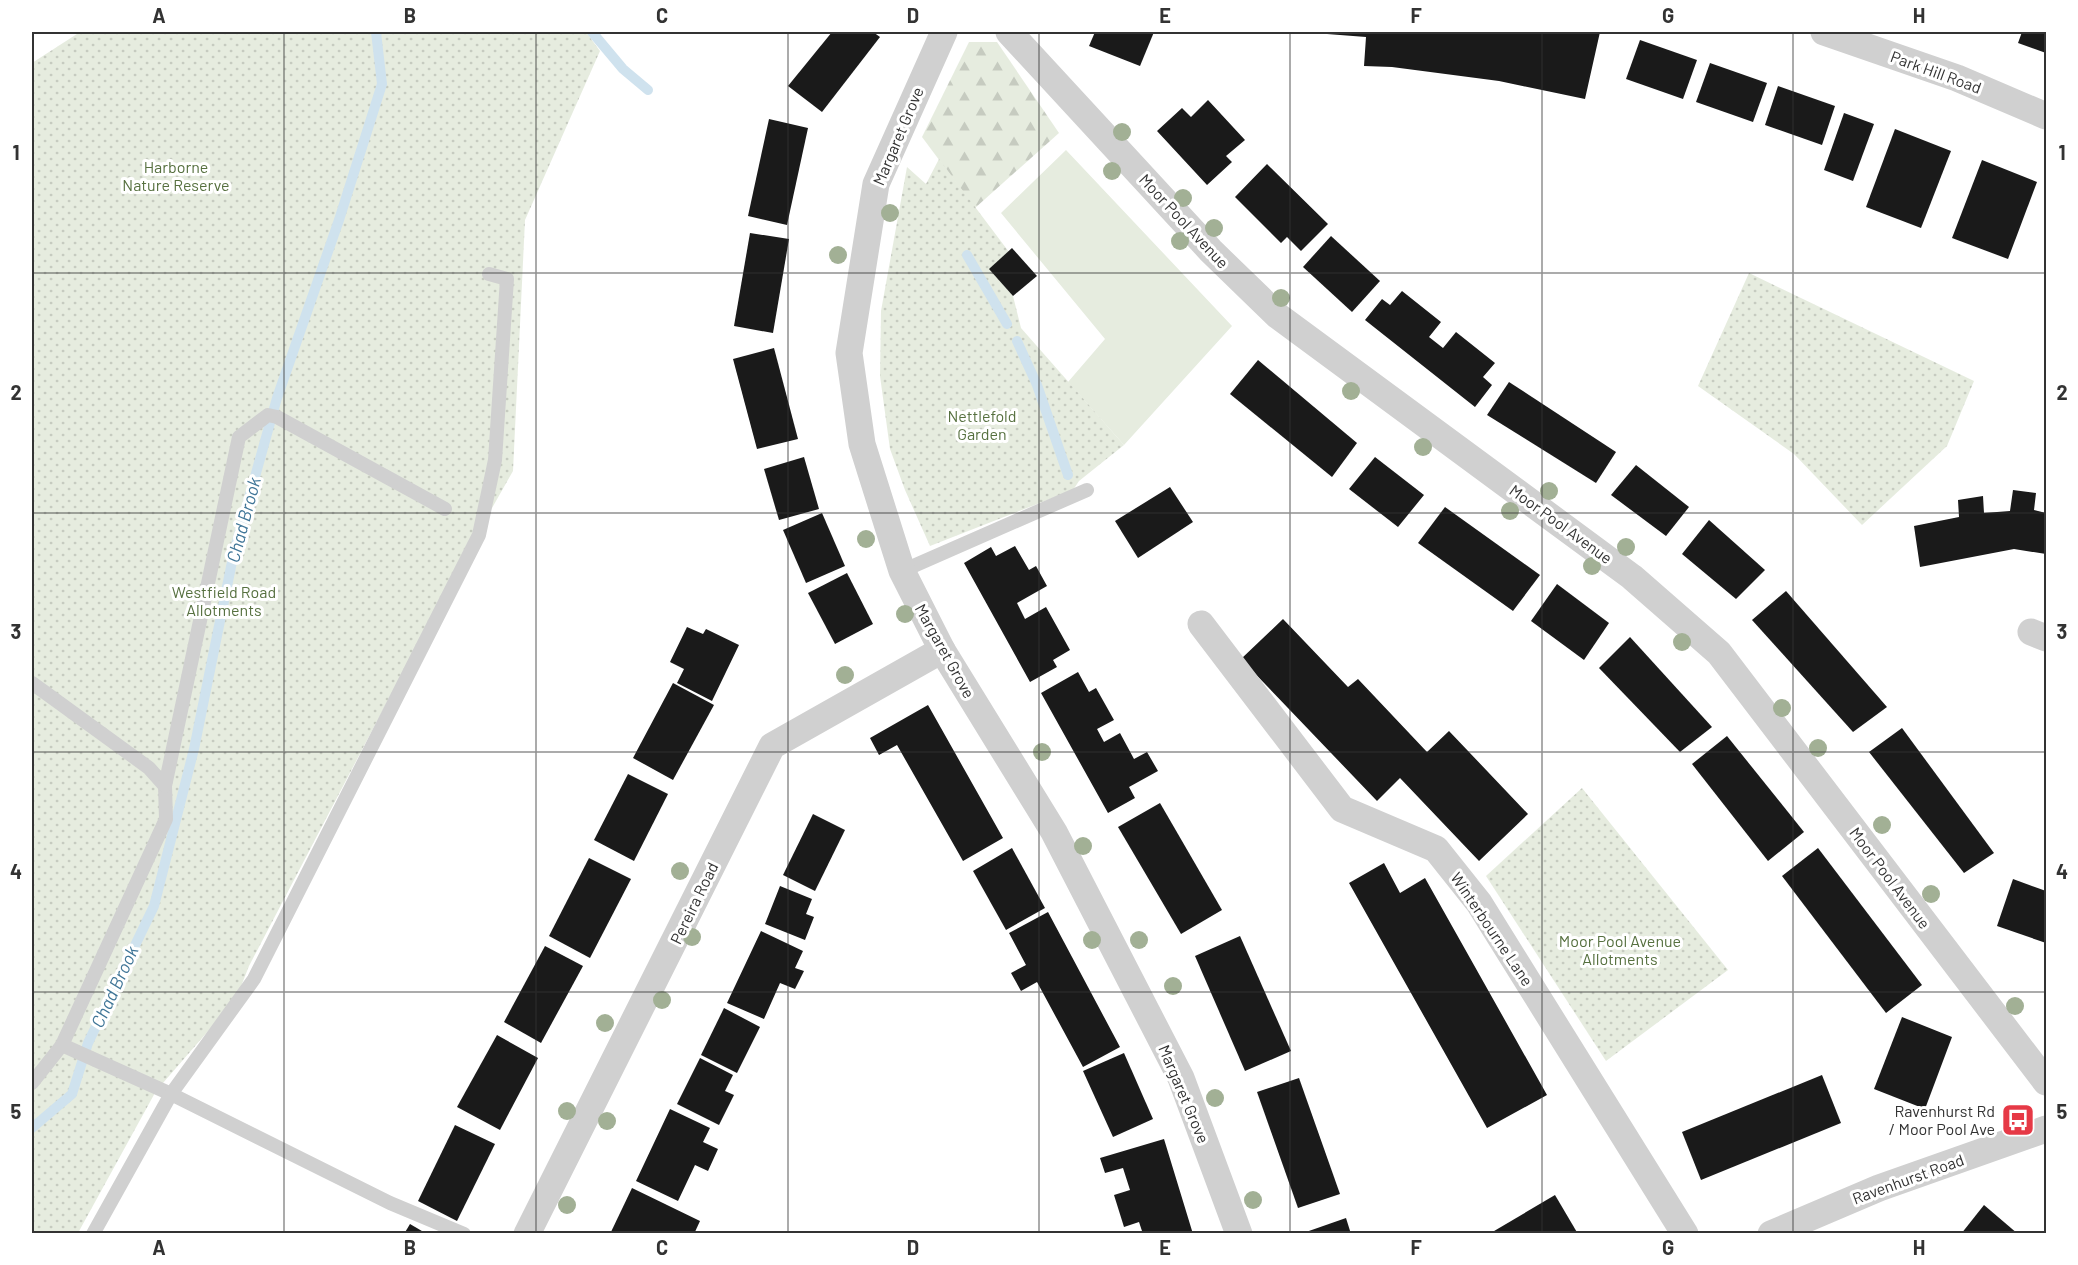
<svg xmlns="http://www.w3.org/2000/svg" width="2078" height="1265" font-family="Barlow,sans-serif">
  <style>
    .grass { fill: #e6ecdf }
    .forest { fill: url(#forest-firs) }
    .park { fill: url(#park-dots) }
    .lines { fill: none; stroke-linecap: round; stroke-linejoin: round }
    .stream { stroke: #cfe2ee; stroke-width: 10 }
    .building { fill: #1a1a1a }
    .service { stroke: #d0d0d0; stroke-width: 14 }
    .minor { stroke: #d0d0d0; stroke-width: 27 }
    .tree { fill: #a2b095 }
    .grid { fill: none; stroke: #333; stroke-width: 1.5; stroke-opacity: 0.55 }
    .labels { text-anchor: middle; stroke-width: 6; stroke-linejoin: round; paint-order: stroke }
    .street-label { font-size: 16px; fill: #333; stroke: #fff }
    .park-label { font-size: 16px; fill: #56703f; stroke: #fff }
    .poi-label { font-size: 16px; fill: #333; stroke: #fff; text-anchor: end }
    .water-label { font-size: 18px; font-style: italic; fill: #3f7597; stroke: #fff }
    .neatline { fill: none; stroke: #333; stroke-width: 2 }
    .grid-label { font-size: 20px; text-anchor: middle; font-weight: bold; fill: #333 }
  </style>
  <defs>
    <pattern id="forest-firs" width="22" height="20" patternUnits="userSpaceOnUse" patternTransform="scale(1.5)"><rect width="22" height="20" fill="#e6ecdf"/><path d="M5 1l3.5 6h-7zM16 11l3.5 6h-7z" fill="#c6cbc0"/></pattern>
    <pattern id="park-dots" width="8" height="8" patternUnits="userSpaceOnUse" patternTransform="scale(1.5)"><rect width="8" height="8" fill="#e6ecdf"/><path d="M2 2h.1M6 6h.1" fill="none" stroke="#c6cbc0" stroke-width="1.8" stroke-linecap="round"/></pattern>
  </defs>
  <rect width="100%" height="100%" fill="#fff"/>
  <path class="grass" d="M1066 150 1232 326 1124 445 1068 382 1105 339 1001 213Z"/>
  <path class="forest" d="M969 42H997L1059 133 975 208 922 137Z"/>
  <g class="park">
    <path d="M80 32H586L600 51 525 220 513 471 445 591 249 966 236 999 156 1091 78 1233 32 1234V63Z"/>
    <path d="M939 159 1009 252 990 269 1013 296 1021 328 1124 445 1079 481 1073 490 930 546 905 490 890 449 880 376 881 311 907 167 926 184Z"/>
    <path d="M1749 273 1974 381 1947 446 1862 525 1794 454 1698 386Z"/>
    <path d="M1582 788 1728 970 1606 1061 1486 876Z"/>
  </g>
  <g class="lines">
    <g class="stream">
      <path d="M592 32 623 69 648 90"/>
      <path d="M967 255 1007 324"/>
      <path d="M1017 341 1037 385 1068 475"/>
      <path d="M32 1128 72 1094 88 1043 154 906 194 749 234 552 277 398 339 220 382 84 376 32"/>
    </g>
  </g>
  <g class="building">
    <path d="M832 32H873L880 37 822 112 788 86Z"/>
    <path d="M1095 32H1154L1140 66 1089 46Z"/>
    <path d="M1314 32H1600L1585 99 1499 81 1392 67 1364 66 1366 37 1314 33Z"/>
    <path d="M2022 32H2046V53L2018 43Z"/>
    <path d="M1640 40 1697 60 1683 99 1626 79Z"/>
    <path d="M1710 63 1767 83 1753 122 1696 102Z"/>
    <path d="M1778 86 1835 106 1822 145 1765 125Z"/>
    <path d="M1208 100 1245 140 1226 156 1232 162 1207 185 1157 131 1182 108 1191 117Z"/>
    <path d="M1844 113 1874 124 1853 181 1824 170Z"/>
    <path d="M769 119 808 128 787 225 748 216Z"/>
    <path d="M1895 129 1951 151 1921 228 1866 207Z"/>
    <path d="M1982 160 2037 182 2008 259 1952 238Z"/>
    <path d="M1267 164 1328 224 1301 251 1287 237 1281 243 1235 197Z"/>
    <path d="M750 233 789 239 773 333 734 326Z"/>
    <path d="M1331 236 1380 281 1352 312 1303 267Z"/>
    <path d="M1012 248 1037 276 1013 296 989 269Z"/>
    <path d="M1402 291 1441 322 1429 337 1443 348 1456 332 1495 363 1483 377 1492 385 1475 407 1365 320 1382 299 1390 305Z"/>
    <path d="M774 348 798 439 757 449 733 359Z"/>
    <path d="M1258 360 1357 443 1332 477 1230 394Z"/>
    <path d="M1509 382 1616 452 1596 483 1487 415Z"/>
    <path d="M804 457 819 509 779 520 764 469Z"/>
    <path d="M1375 457 1424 495 1398 527 1349 489Z"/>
    <path d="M1636 465 1689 507 1666 536 1611 495Z"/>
    <path d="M1170 487 1193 522 1138 558 1115 521Z"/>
    <path d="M2013 490 2036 493 2034 510 2046 513V554L2014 549 1920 567 1914 526 1959 517 1958 500 1983 496 1984 513 2010 511Z"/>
    <path d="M1445 507 1540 575 1513 611 1418 543Z"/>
    <path d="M822 513 845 566 806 583 783 530Z"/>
    <path d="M1709 520 1765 570 1736 599 1682 554Z"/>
    <path d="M1015 546 1029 570 1036 566 1047 586 1017 603 1025 619 1046 607 1070 650 1053 660 1057 667 1030 682 964 563 991 547 996 556Z"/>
    <path d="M847 573 873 624 835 644 808 593Z"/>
    <path d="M1557 584 1609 623 1584 660 1531 621Z"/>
    <path d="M1786 591 1887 707 1853 732 1752 620Z"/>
    <path d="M1283 619 1348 687 1358 679 1427 752 1449 731 1528 814 1479 861 1400 778 1377 801 1241 659Z"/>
    <path d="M687 627 703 634 706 629 739 645 712 701 677 683 684 669 670 662Z"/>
    <path d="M1630 637 1712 727 1680 752 1599 668Z"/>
    <path d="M1078 672 1089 692 1096 688 1114 720 1097 729 1104 742 1120 733 1134 759 1147 752 1158 771 1129 787 1135 798 1108 813 1041 693Z"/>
    <path d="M673 683 714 705 673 780 633 758Z"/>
    <path d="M928 705 1003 838 963 861 897 745 879 755 870 738Z"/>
    <path d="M1902 728 1994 853 1964 873 1869 752Z"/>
    <path d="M1727 736 1804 832 1768 861 1692 764Z"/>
    <path d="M628 774 668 794 634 861 594 840Z"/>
    <path d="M1160 803 1222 910 1181 934 1118 827Z"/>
    <path d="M813 814 845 830 815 891 783 875Z"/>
    <path d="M1012 848 1045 908 1006 930 973 871Z"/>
    <path d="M1818 848 1922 985 1886 1013 1782 876Z"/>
    <path d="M589 858 631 879 590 958 549 936Z"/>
    <path d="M1384 863 1400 893 1425 878 1547 1095 1487 1128 1349 883Z"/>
    <path d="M2013 879 2046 891V943L1997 926Z"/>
    <path d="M780 886 812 899 806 914 814 917 805 940 765 924Z"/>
    <path d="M1048 912 1120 1047 1083 1067 1037 982 1021 991 1011 973 1026 965 1009 933Z"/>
    <path d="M761 931 803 951 795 968 804 971 795 989 780 983 764 1019 727 1003Z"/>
    <path d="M1240 936 1291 1051 1245 1071 1195 956Z"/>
    <path d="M545 946 583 966 541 1043 504 1022Z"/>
    <path d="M724 1008 760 1027 737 1073 701 1055Z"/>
    <path d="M1902 1017 1952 1037 1925 1109 1874 1089Z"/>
    <path d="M497 1035 538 1058 500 1130 457 1107Z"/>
    <path d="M1124 1053 1153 1119 1113 1137 1083 1071Z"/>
    <path d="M700 1058 733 1075 725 1091 734 1095 719 1125 677 1104Z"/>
    <path d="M1822 1075 1841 1123 1701 1180 1682 1132Z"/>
    <path d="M1299 1078 1340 1194 1298 1208 1257 1092Z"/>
    <path d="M670 1109 710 1128 703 1142 718 1149 708 1171 695 1165 678 1201 636 1181Z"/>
    <path d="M455 1125 495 1144 457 1221 418 1201Z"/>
    <path d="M1164 1139 1193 1234H1143L1139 1222 1124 1227 1114 1195 1130 1190 1123 1168 1105 1173 1100 1158Z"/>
    <path d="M632 1188 700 1221 694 1234H610Z"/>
    <path d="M1555 1195 1578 1234H1489Z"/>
    <path d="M1984 1205 2018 1234H1961Z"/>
    <path d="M1346 1218 1351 1234H1306V1232Z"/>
    <path d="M410 1224 427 1234H404Z"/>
  </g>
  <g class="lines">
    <g class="service">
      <path d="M902 571 1087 490"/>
      <path d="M32 683 149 768 165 786 166 819 62 1045"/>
      <path d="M165 786 239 437 268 415 277 417 445 509"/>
      <path d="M32 1083 62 1045 171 1094 254 979 479 535 495 460 507 279 489 274"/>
      <path d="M93 1234 171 1094 390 1203 464 1234"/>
    </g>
    <g class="minor">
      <path d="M944 32 876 184 849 353 862 444 902 571 942 650 1054 832 1181 1078 1239 1234"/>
      <path d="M1009 32 1211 251 1278 316 1632 577 1719 653 2046 1082"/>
      <path d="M1824 32 1957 78 2046 116"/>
      <path d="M1201 624 1342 809 1436 849 1479 903 1685 1234"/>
      <path d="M2031 632 2046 638"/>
      <path d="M527 1234 772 746 942 650"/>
      <path d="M1771 1234 1879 1188 2046 1129"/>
    </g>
  </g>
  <g class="tree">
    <circle cx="1122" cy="132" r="9"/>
    <circle cx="1112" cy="171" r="9"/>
    <circle cx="1183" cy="198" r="9"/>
    <circle cx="890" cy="213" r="9"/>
    <circle cx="1214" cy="228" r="9"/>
    <circle cx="1180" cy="241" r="9"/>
    <circle cx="838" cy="255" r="9"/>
    <circle cx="1281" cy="298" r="9"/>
    <circle cx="1351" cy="391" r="9"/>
    <circle cx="1423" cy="447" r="9"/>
    <circle cx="1549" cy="491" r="9"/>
    <circle cx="1510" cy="511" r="9"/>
    <circle cx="866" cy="539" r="9"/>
    <circle cx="1626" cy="547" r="9"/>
    <circle cx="1592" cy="566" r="9"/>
    <circle cx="905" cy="614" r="9"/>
    <circle cx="1682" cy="642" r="9"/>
    <circle cx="845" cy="675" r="9"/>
    <circle cx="1782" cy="708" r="9"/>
    <circle cx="1818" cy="748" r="9"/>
    <circle cx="1042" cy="752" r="9"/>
    <circle cx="1882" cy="825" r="9"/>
    <circle cx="1083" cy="846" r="9"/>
    <circle cx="680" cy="871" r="9"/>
    <circle cx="1931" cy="894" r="9"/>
    <circle cx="692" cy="937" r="9"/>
    <circle cx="1092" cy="940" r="9"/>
    <circle cx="1139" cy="940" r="9"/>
    <circle cx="1173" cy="986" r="9"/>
    <circle cx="662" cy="1000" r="9"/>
    <circle cx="2015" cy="1006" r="9"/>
    <circle cx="605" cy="1023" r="9"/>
    <circle cx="1215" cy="1098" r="9"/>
    <circle cx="567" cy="1111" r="9"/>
    <circle cx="607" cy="1121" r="9"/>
    <circle cx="1253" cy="1200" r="9"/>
    <circle cx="567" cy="1205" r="9"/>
  </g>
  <path class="grid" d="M284 32V1234M536 32V1234M788 32V1234M1039 32V1234M1290 32V1234M1542 32V1234M1793 32V1234M32 273H2046M32 513H2046M32 752H2046M32 992H2046"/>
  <defs>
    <symbol id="bus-square" viewBox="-11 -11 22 22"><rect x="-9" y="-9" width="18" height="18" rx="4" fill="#e63946" stroke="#fff"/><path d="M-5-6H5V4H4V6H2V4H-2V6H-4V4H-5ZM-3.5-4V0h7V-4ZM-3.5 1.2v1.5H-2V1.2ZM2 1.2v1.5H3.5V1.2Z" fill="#fff"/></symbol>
  </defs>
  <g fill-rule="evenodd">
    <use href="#bus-square" x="1999" y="1101" width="38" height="38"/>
  </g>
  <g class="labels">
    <g class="street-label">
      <text transform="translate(1936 72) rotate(20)" y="6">Park Hill Road</text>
      <text transform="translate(898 136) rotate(-67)" y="6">Margaret Grove</text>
      <text transform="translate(1184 221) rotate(47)" y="6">Moor Pool Avenue</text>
      <text transform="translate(1561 524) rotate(36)" y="6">Moor Pool Avenue</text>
      <text transform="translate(945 651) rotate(61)" y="6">Margaret Grove</text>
      <text transform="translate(1890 878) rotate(53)" y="6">Moor Pool Avenue</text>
      <text transform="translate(694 903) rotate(-64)" y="6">Pereira Road</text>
      <text transform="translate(1492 929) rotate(56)" y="6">Winterbourne Lane</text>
      <text transform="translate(1184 1094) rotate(67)" y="6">Margaret Grove</text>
      <text transform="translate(1908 1179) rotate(-20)" y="6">Ravenhurst Road</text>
    </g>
    <g class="park-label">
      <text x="176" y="173">Harborne<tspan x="176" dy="18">Nature Reserve</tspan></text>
      <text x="982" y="422">Nettlefold<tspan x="982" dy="18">Garden</tspan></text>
      <text x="224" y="598">Westfield Road<tspan x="224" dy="18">Allotments</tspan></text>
      <text x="1620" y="947">Moor Pool Avenue<tspan x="1620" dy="18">Allotments</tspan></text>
    </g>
    <g class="poi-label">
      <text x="1995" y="1117">Ravenhurst Rd<tspan x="1995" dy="18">/ Moor Pool Ave</tspan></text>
    </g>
    <g class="water-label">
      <text transform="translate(244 520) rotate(-75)" y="6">Chad Brook</text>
      <text transform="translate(115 987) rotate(-65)" y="6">Chad Brook</text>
    </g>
  </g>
  <rect width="2078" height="1265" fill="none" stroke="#ffffff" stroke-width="66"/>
  <rect x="33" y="33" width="2012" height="1199" class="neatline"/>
  <g class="grid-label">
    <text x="159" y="23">A</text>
    <text x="410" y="23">B</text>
    <text x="662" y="23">C</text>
    <text x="913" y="23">D</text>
    <text x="1165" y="23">E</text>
    <text x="1416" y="23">F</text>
    <text x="1668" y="23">G</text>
    <text x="1919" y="23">H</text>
    <text x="16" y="160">1</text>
    <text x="2062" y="160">1</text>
    <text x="16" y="400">2</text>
    <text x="2062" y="400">2</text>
    <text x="16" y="639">3</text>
    <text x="2062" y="639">3</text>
    <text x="16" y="879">4</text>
    <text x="2062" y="879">4</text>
    <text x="16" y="1119">5</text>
    <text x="2062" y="1119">5</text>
    <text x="159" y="1255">A</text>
    <text x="410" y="1255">B</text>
    <text x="662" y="1255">C</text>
    <text x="913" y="1255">D</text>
    <text x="1165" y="1255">E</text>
    <text x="1416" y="1255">F</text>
    <text x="1668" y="1255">G</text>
    <text x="1919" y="1255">H</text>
  </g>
</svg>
